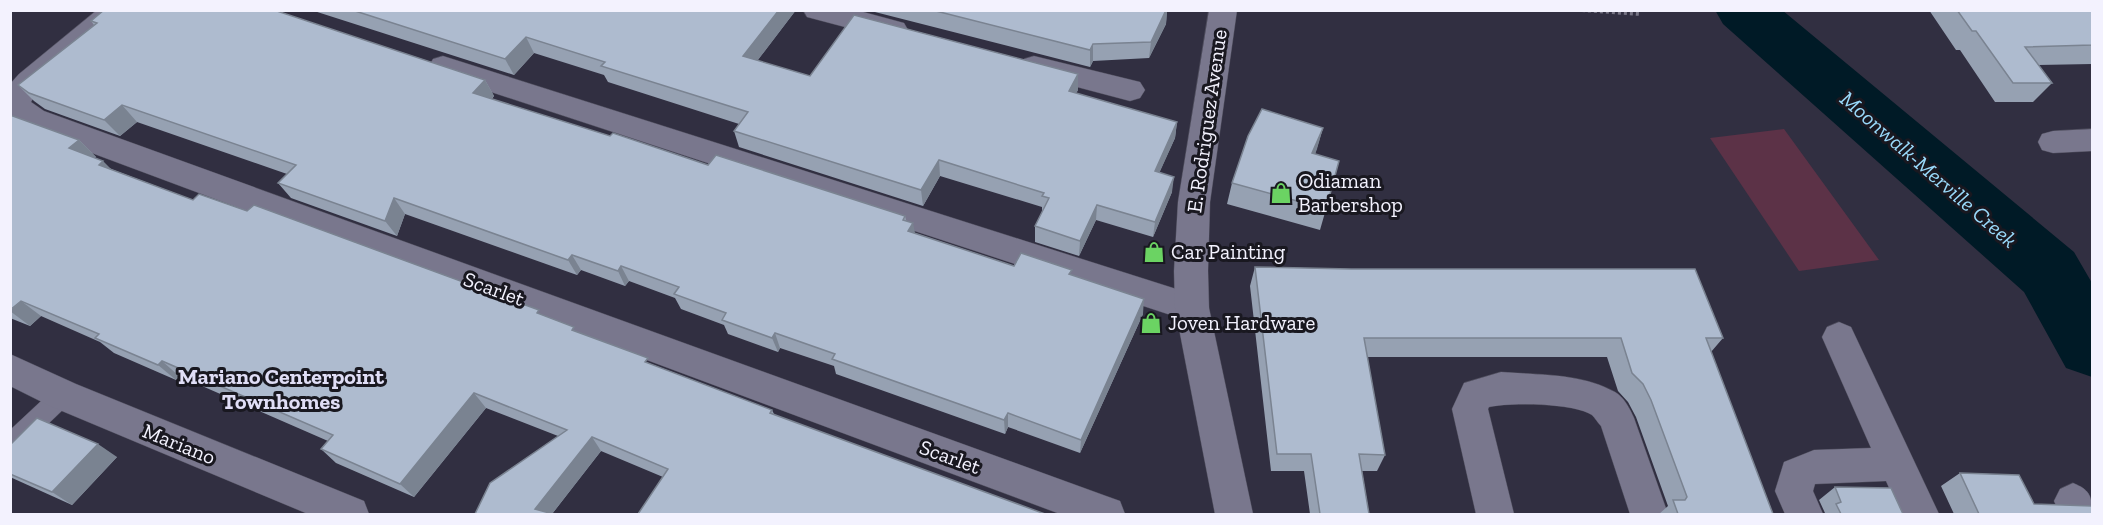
<svg xmlns="http://www.w3.org/2000/svg" width="2103" height="525" font-family="'Zilla Slab',serif">
  <style>
    .green { fill: #5c3247 }
    .lines { fill: none; stroke-linecap: round; stroke-linejoin: round }
    .river { fill: #001a26; fill-rule: evenodd }
    .lane-casing { stroke: #4d4c5b; stroke-width: 1 }
    .street-casing { stroke: #4d4c5b; stroke-width: 1 }
    .secondary-casing { stroke: #4d4c5b; stroke-width: 1 }
    .path { stroke: #777585; stroke-width: 4; stroke-dasharray: 3 3; stroke-linecap: butt }
    .lane { fill: #79778d; fill-rule: evenodd }
    .street { fill: #79778d; fill-rule: evenodd }
    .secondary { fill: #79778d; fill-rule: evenodd }
    .wall { fill: #96a1b2 }
    .shaded-wall { fill: #7a8391 }
    .building { fill: #aebbcf; stroke: #7a8391; stroke-width: 1.5 }
    .labels { text-anchor: middle; stroke-width: 6; stroke-linejoin: round; paint-order: stroke }
    .street-label { font-size: 21px; fill: #f3f2fe; stroke: #191820 }
    .poi-label { font-size: 21px; fill: #f3f2fe; stroke: #191820; text-anchor: start }
    .water-label { font-size: 22px; font-style: italic; fill: #99d9fa; stroke: #191820 }
    .neighbourhood-label { font-size: 22px; font-weight: bold; fill: #e0def6; stroke: #191820 }
  </style>
  <rect width="100%" height="100%" fill="#312f41"/>
  <path class="green" d="M1784 129 1879 260 1799 271 1710 138Z"/>
  <g class="lines">
    <path class="river" d="M1715 10H1782L2074 252 2092 283V377L2066 368 2024 292 1723 24Z"/>
    <defs>
      <path id="lane" d="M63 385 71 388 74 395 71 402 18 453 10 456V430L55 388Z"/>
      <g id="street">
        <path d="M97 10H130L126 17 39 88 31 102 44 111 1106 496 1120 501 1125 514H1060L22 127 10 119V84L19 74Z"/>
        <path d="M803 10H856L904 23 908 30 904 37 894 40 807 17Z"/>
        <path d="M443 56 1192 294 1204 298 1209 308 1204 318 1192 322 433 73 429 66 433 59Z"/>
        <path d="M1034 56 1140 82 1145 90 1140 98 1130 101 1024 73 1020 66 1024 59Z"/>
        <path d="M2092 129V151L2053 153 2042 150 2038 142 2042 134 2053 131Z"/>
        <path d="M1839 322 1851 327 1939 514H1901L1886 481 1815 484 1813 491 1823 514H1785L1775 491 1784 462 1814 450 1871 448 1822 337 1827 327Z"/>
        <path d="M10 354 76 384 364 501 369 514H308L50 406 10 386Z"/>
        <path d="M1501 372C1539 375 1581 373 1615 392 1624 397 1630 409 1634 418L1668 514H1630L1601 426C1598 423 1595 418 1592 415 1575 403 1509 402 1489 407L1488 409 1514 514H1476L1452 409 1464 383Z"/>
        <path d="M2073 483C2090 490 2092 496 2092 514H2060L2054 501 2060 489Z"/>
      </g>
      <path id="secondary" d="M1209 10H1237L1210 202 1208 271 1209 308 1253 514H1215L1175 308 1174 271 1178 202Z"/>
    </defs>
    <use href="#lane" class="lane-casing"/>
    <use href="#street" class="street-casing"/>
    <use href="#secondary" class="secondary-casing"/>
    <path class="path" d="M1582 10 1641 14"/>
    <use href="#lane" class="lane"/>
    <use href="#street" class="street"/>
    <use href="#secondary" class="secondary"/>
  </g>
  <g class="wall">
    <path d="M311 10H796L757 61 810 76 1078 90 1076 93 1177 122 1175 138 1159 173 1172 192 1153 237 1096 220 1079 256 1035 242V226L1042 212V207L940 176 923 206 739 147 734 131 739 124 608 82 604 75 534 53 514 75Z"/>
    <path d="M871 10H1167L1166 24 1149 58 1093 61 1090 67 871 11Z"/>
    <path d="M1929 10H2092V64L2038 65 2052 83 2033 102H1995L1960 50H1956Z"/>
    <path d="M91 21 485 80 494 96 492 99 610 136 708 165 905 216 906 220 915 233 1014 266 1072 275 1143 314 1080 453 1008 427 1005 434 836 374 834 366 780 348 778 352 728 334 724 325 681 309 675 298 629 281 625 286 581 270 577 275 405 214 397 236 291 198 278 183 287 174 137 122 120 136 45 109 34 101 18 85 94 25Z"/>
    <path d="M10 115 79 140 96 157 94 158 111 169 193 200 247 211 542 315 577 332 651 364 772 410 774 414 663 477 601 451 552 514H475L558 436 486 408 414 497 336 463 321 449 328 441 179 376 176 380 114 353 100 342 41 316 30 326 10 318Z"/>
    <path d="M1323 128 1315 154 1326 209 1320 230 1227 204 1232 183Z"/>
    <path d="M1255 267 1723 338 1711 352 1773 514H1659L1668 506 1636 417 1628 402 1618 391 1607 357H1367L1385 455 1377 471H1362L1369 514H1310L1304 471H1271L1250 286Z"/>
    <path d="M10 445 117 457 72 505 10 477Z"/>
    <path d="M1960 473 2034 504 2092 514H1954L1941 486Z"/>
    <path d="M1835 487 1903 514H1823L1825 513 1819 500Z"/>
  </g>
  <g class="shaded-wall">
    <path d="M779 10H796L748 73 743 56Z"/>
    <path d="M1166 10H1167L1166 24 1149 58 1151 42Z"/>
    <path d="M526 37 534 53 514 75 505 59Z"/>
    <path d="M1093 44V61L1090 67V50Z"/>
    <path d="M1078 74V90L1068 107 1069 91Z"/>
    <path d="M485 80 494 96 482 109 473 93Z"/>
    <path d="M122 105 137 122 120 136 104 120Z"/>
    <path d="M1177 122 1175 138 1153 187 1155 171Z"/>
    <path d="M1323 128 1317 149 1307 175 1312 153Z"/>
    <path d="M79 140 96 157 86 165 69 148Z"/>
    <path d="M939 160 940 176 923 206 921 190Z"/>
    <path d="M103 161 120 178 99 165Z"/>
    <path d="M1174 177 1172 192 1153 237 1155 222Z"/>
    <path d="M394 198 405 214 397 236 385 221Z"/>
    <path d="M1097 205 1096 220 1079 256 1080 241Z"/>
    <path d="M913 223 916 238 908 231Z"/>
    <path d="M572 255 581 270 577 275 568 260Z"/>
    <path d="M621 266 629 281 625 286 618 271Z"/>
    <path d="M1144 299 1143 314 1080 453 1081 440Z"/>
    <path d="M21 301 41 316 30 326 10 311Z"/>
    <path d="M775 333 780 348 778 352 772 338Z"/>
    <path d="M162 361 179 376 176 380 158 365Z"/>
    <path d="M474 393 486 408 414 497 400 484Z"/>
    <path d="M1008 413V427L1005 434 1004 420Z"/>
    <path d="M592 437 601 451 552 514 535 509Z"/>
    <path d="M98 444 117 457 72 505 52 492Z"/>
  </g>
  <g class="building">
    <path d="M104 10H274L485 80 473 93 610 136 613 133 708 165 716 155 905 216 903 220 913 223 908 231 1014 266 1021 253 1072 270 1069 274 1144 299 1081 440 1008 413 1004 420 832 359 835 354 775 333 772 338 722 320 726 313 674 294 679 287 621 266 618 271 572 255 568 260 394 198 385 221 278 183 296 165 122 105 104 120 29 93 18 85 97 23 91 21Z"/>
    <path d="M352 10H779L743 56 810 76 854 15 1078 74 1069 91 1177 122 1155 171 1174 177 1155 222 1097 205 1080 241 1035 226 1049 198 1042 196 1044 193 939 160 921 190 734 131 748 112 601 66 605 62 526 37 505 59Z"/>
    <path d="M932 10H1166L1151 42 1093 44 1090 50Z"/>
    <path d="M1957 10H2092V45L2025 47 2052 83H2013L1976 31H1972Z"/>
    <path d="M1262 109 1323 128 1312 153 1339 161 1326 209 1232 183 1248 136Z"/>
    <path d="M10 115 79 140 69 148 103 161 99 165 193 200 199 194 247 211 254 205 539 310 537 313 574 327 572 330 648 358 645 362 772 410 770 413 1045 514H638L668 469 592 437 535 509 553 514H475L490 483 567 430 474 393 400 484 321 449 333 435 162 361 158 365 95 338 99 334 21 301 10 310Z"/>
    <path d="M1255 267 1351 269H1695L1723 338H1706L1773 514H1678L1673 500H1685L1687 497 1651 400 1643 384 1632 373 1621 338H1364L1385 455 1359 454 1369 514H1320L1311 454H1277Z"/>
    <path d="M37 418 98 444 52 492 10 474V445Z"/>
    <path d="M1960 473 2019 475 2034 504 2092 506V514H1979Z"/>
    <path d="M1835 487 1891 488 1903 514H1841L1836 504 1841 502Z"/>
  </g>
  <defs>
    <symbol id="shop-bare" viewBox="-9 -9 18 18"><path d="M-5-2.5h2.3a2.7 3.5 0 0 1 5.4 0H5L5.5 6h-11ZM-1.5-2.5h3a1.5 2.3 0 0 0-3 0Z" fill="#6bd363" stroke="#191820" stroke-width="2.5" paint-order="stroke"/></symbol>
  </defs>
  <g fill-rule="evenodd">
    <use href="#shop-bare" x="1266" y="178" width="30" height="30"/>
    <use href="#shop-bare" x="1139" y="237" width="30" height="30"/>
    <use href="#shop-bare" x="1136" y="308" width="30" height="30"/>
  </g>
  <g class="labels">
    <g class="street-label">
      <text transform="translate(1207 121) rotate(-82)" y="7">E. Rodriguez Avenue</text>
      <text transform="translate(494 289) rotate(20)" y="7">Scarlet</text>
      <text transform="translate(179 444) rotate(22)" y="7">Mariano</text>
      <text transform="translate(950 457) rotate(20)" y="7">Scarlet</text>
    </g>
    <g class="poi-label">
      <text x="1298" y="188">Odiaman<tspan x="1298" dy="24">Barbershop</tspan></text>
      <text x="1171" y="259">Car Painting</text>
      <text x="1168" y="330">Joven Hardware</text>
    </g>
    <g class="water-label">
      <text transform="translate(1929 169) rotate(41)" y="8">Moonwalk-Merville Creek</text>
    </g>
    <g class="neighbourhood-label">
      <text x="281" y="384">Mariano Centerpoint<tspan x="281" dy="25">Townhomes</tspan></text>
    </g>
  </g>
  <rect width="2103" height="525" fill="none" stroke="#f3f2fe" stroke-width="24"/>
</svg>
